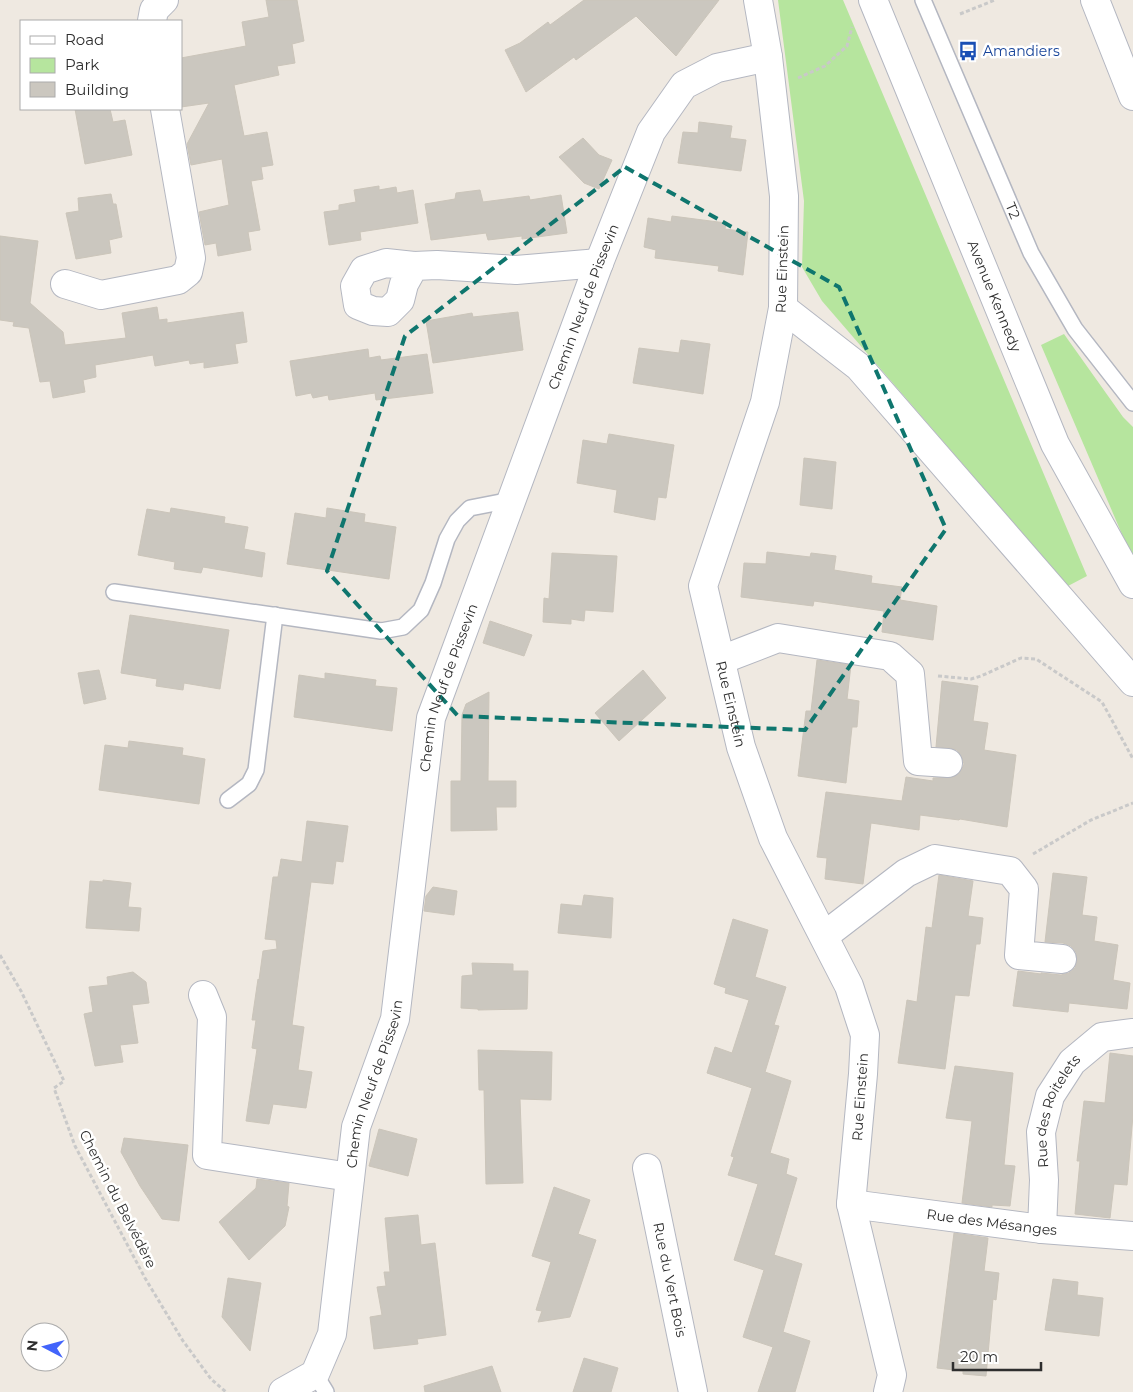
<svg xmlns="http://www.w3.org/2000/svg" width="1133" height="1392" font-family="Montserrat,sans-serif">
  <style>
    .green { fill: #b6e59e }
    .building { fill: #cbc7bf; stroke: #cbc5ba }
    .lines { fill: none; stroke-linecap: round; stroke-linejoin: round }
    .lane-casing { stroke: #b4b7c1; stroke-width: 18 }
    .street-casing { stroke: #b4b7c1; stroke-width: 30 }
    .secondary-casing { stroke: #b4b7c1; stroke-width: 30 }
    .path { stroke: #c9c9c9; stroke-width: 3; stroke-dasharray: 4 2.5; stroke-linecap: butt }
    .lane { stroke: #fff; stroke-width: 15 }
    .street { stroke: #fff; stroke-width: 28 }
    .secondary { stroke: #fff; stroke-width: 28 }
    .marked { fill: none; stroke: #0f766e; stroke-width: 4; stroke-dasharray: 10 6; stroke-linejoin: round }
    .labels { text-anchor: middle; stroke-width: 5; stroke-linejoin: round; paint-order: stroke }
    .transit-label { font-size: 14px; fill: #164399; stroke: #fff; text-anchor: start }
    .street-label { font-size: 14px; fill: #2e2e2e; stroke: #fff }
  </style>
  <rect width="100%" height="100%" fill="#efe9e1"/>
  <g class="green">
    <path d="M778 0H843L1087 576 1068 586 822 301 802 267 804 201Z"/>
    <path d="M1064 334 1123 417 1133 427V557L1127 546 1041 345Z"/>
  </g>
  <g class="building">
    <path d="M266 0H297L304 41 292 44 295 63 277 66 279 75 234 85 244 136 267 132 273 165 261 167 263 179 251 181 260 230 248 232 251 250 218 256 216 243 205 245 199 212 229 205 222 159 191 165 187 144 209 103 181 107V58L246 46 242 22 269 17Z"/>
    <path d="M584 0H719L676 56 636 16 576 60 574 57 526 92 505 50 520 43 548 22 550 25Z"/>
    <path d="M75 109H110L113 122 125 120 132 155 85 164Z"/>
    <path d="M699 122 732 126 730 138 746 140 741 171 678 163 683 132 698 133Z"/>
    <path d="M583 138 599 155 612 160 599 189 584 183 559 157Z"/>
    <path d="M379 186V190L396 187 397 193 413 190 418 223 360 232 361 240 329 245 324 212 339 210V205L356 202 354 190Z"/>
    <path d="M480 190 483 202 529 196 530 200 561 195 567 233 522 239V236L488 240 486 233 431 240 425 204 455 199 456 193Z"/>
    <path d="M111 194 113 204H116L122 237 109 240 111 253 76 259 66 213 79 211 78 198Z"/>
    <path d="M672 216 726 223 725 229 748 232 743 275 718 271 719 266 655 258 656 250 644 247 648 218 671 222Z"/>
    <path d="M0 236 38 241 30 303 63 332 65 345 126 338 122 313 157 307 159 320 167 319V323L243 312 247 342 235 344 238 363 204 368V362L190 364 189 360 155 366 153 355 95 365 96 377 83 380 85 392 53 398 50 381 40 382 29 328 13 326 14 322 0 320Z"/>
    <path d="M518 312 523 350 433 363 426 321 472 313 473 317Z"/>
    <path d="M681 340 710 344 703 394 633 383 639 348 679 353Z"/>
    <path d="M368 349 369 358 380 356 381 360 427 354 433 393 376 400 375 393 329 400 328 395 313 398 311 393 296 396 290 361Z"/>
    <path d="M609 434 674 445 666 498 658 497 655 520 614 512 617 490 577 483 583 440 607 444Z"/>
    <path d="M804 458 836 462 832 509 800 505Z"/>
    <path d="M171 508 225 517 224 523 248 527 244 549 265 553 262 577 203 567 201 573 174 569 175 562 138 555 147 509 170 513Z"/>
    <path d="M327 508 365 514 364 522 396 527 389 579 287 564 295 513 326 518Z"/>
    <path d="M767 552 810 557 811 553 836 556 834 570 872 576 871 583 902 587 900 600 937 606 933 640 882 632 884 611 814 601 813 606 741 597 744 563 766 564Z"/>
    <path d="M552 553 617 556 613 612 585 610 584 621 571 619V624L543 622 544 598 549 599Z"/>
    <path d="M130 615 229 630 220 689 184 683 183 690 156 686 157 679 121 673Z"/>
    <path d="M490 621 532 635 524 656 483 643Z"/>
    <path d="M817 660 851 665 847 699 859 701 857 727H852L846 783 798 776 806 711H811Z"/>
    <path d="M99 670 106 699 84 704 78 673Z"/>
    <path d="M643 670 666 698 619 741 595 713Z"/>
    <path d="M325 673 376 680 375 686 397 688 392 731 294 717 299 675 325 679Z"/>
    <path d="M942 681 978 686 973 721 988 723 984 750 1016 755 1007 827 960 819 959 820 920 815 919 830 871 823 863 884 825 879 827 858 817 857 826 792 902 801 906 777 933 781V778L954 777 961 771 964 764 962 757 957 750 950 748 936 747Z"/>
    <path d="M489 692 488 781H516V807H496L497 830 451 831V781H461L462 715 466 704Z"/>
    <path d="M129 741 183 748 182 755 205 759 199 804 99 790 105 745 128 748Z"/>
    <path d="M307 821 348 826 343 862 336 861 333 884 311 882 292 1025 304 1027 298 1070 312 1072 306 1108 273 1104 269 1124 246 1121 257 1049 252 1048 256 1020H252L258 979 259 980 263 951 277 949 276 940 265 939 273 877H278L281 859 302 862Z"/>
    <path d="M1053 873 1087 877 1082 915 1097 917 1094 941 1118 945 1113 980 1130 983 1127 1009 1069 1003 1068 1012 1013 1006 1018 971 1041 974V973L1061 975 1069 973 1075 968 1077 961 1076 952 1071 946 1063 943 1045 942Z"/>
    <path d="M939 875 973 881 968 916 983 918 980 944H976L969 996 955 995 945 1069 898 1063 907 1000 917 1002 926 927 932 928Z"/>
    <path d="M103 880 131 883 128 907 141 908 139 931 86 928 90 881 103 882Z"/>
    <path d="M433 887 457 891 454 915 424 911 426 896Z"/>
    <path d="M584 895 613 898 611 938 558 933 561 904 582 906Z"/>
    <path d="M733 919 768 930 755 977 786 987 774 1025 779 1026 765 1072 791 1081 770 1153 789 1159 786 1174 797 1178 774 1255 802 1264 783 1332 810 1341 795 1392H758L773 1347 743 1337 764 1270 734 1260 758 1184 728 1175 734 1157 731 1156 752 1088 707 1073 715 1047 732 1053 749 1000 725 993 726 988 714 984Z"/>
    <path d="M472 963 513 964V971H528L527 1009 478 1010V1009L461 1008 462 976 473 975Z"/>
    <path d="M133 972 146 982 149 1003 132 1005 138 1043 120 1045 123 1062 95 1066 84 1014 93 1012 89 987 108 985 107 977Z"/>
    <path d="M478 1050 552 1052 551 1100 520 1099 523 1183 486 1184 484 1090H479Z"/>
    <path d="M1110 1053 1133 1056V1115L1127 1185 1114 1184 1110 1218 1075 1214 1080 1161H1077L1084 1101 1105 1103Z"/>
    <path d="M955 1066 1013 1073 1004 1165 1015 1166 1010 1206 992 1205V1207L962 1203 972 1121 946 1118Z"/>
    <path d="M379 1129 417 1139 408 1176 369 1166Z"/>
    <path d="M124 1138 188 1145 179 1221 162 1219 140 1186 121 1152Z"/>
    <path d="M257 1179 289 1183 287 1206 289 1207 285 1226 249 1260 219 1222 256 1188Z"/>
    <path d="M554 1187 590 1200 578 1234 596 1240 570 1317 538 1322 542 1311 536 1310 551 1262 532 1256Z"/>
    <path d="M418 1215 421 1245 435 1243 446 1335 417 1339 418 1344 374 1349 370 1317 382 1315 377 1287 386 1286 384 1272H390L385 1218Z"/>
    <path d="M954 1233 988 1238 984 1271 999 1273 996 1300 993 1299 986 1376 963 1374V1371L937 1368Z"/>
    <path d="M228 1278 261 1283 250 1351 222 1317Z"/>
    <path d="M1053 1279 1078 1282 1077 1295 1103 1298 1099 1336 1045 1330Z"/>
    <path d="M584 1358 618 1368 611 1392H573Z"/>
    <path d="M492 1366 501 1392H425L424 1386Z"/>
  </g>
  <g class="lines">
    <defs>
      <g id="lane">
        <path id="s1" d="M923 0 1031 253 1075 329 1133 403"/>
        <path d="M114 592 381 631 403 627 421 610 433 583 447 539 457 521 470 508 511 500"/>
        <path d="M228 800 249 784 256 770 275 615"/>
        <path d="M315 1374 326 1392"/>
      </g>
      <g id="street">
        <path id="s2" d="M758 0 768 57 784 196 783 308 765 402 703 586 741 747 773 838 849 986 865 1035 863 1074 851 1204 892 1375 888 1392"/>
        <path d="M1095 0 1133 96"/>
        <path d="M152 21 154 10 164 0"/>
        <path d="M414 266 404 284 400 300 388 312 373 311 358 305 355 286 364 270 386 263 414 266 437 265 516 270 599 263"/>
        <path d="M65 284 101 295 178 280 188 272 191 258 165 109"/>
        <path d="M721 660 778 638 890 656 910 674 918 761 948 763"/>
        <path d="M824 936 906 873 935 859 1010 871 1024 889 1019 955 1062 959"/>
        <path d="M203 995 212 1017 207 1155 350 1177"/>
        <path id="s3" d="M647 1168 693 1392"/>
        <path id="s4" d="M851 1204 1042 1229 1133 1236"/>
        <path id="s5" d="M1042 1229 1044 1180 1041 1132 1050 1096 1072 1062 1102 1037 1133 1033"/>
        <path id="s6" d="M283 1392 315 1374 332 1334 356 1127 395 1019 431 718 599 263 651 132 684 85 717 68 768 57"/>
      </g>
      <g id="secondary">
        <path id="s7" d="M873 0 1055 444 1133 584"/>
        <path d="M783 308 859 367 1133 682"/>
      </g>
    </defs>
    <use href="#lane" class="lane-casing"/>
    <use href="#street" class="street-casing"/>
    <use href="#secondary" class="secondary-casing"/>
    <g class="path">
      <path d="M960 14 995 0"/>
      <path d="M798 78 825 66 847 46 852 27"/>
      <path d="M938 676 971 679 981 676 1021 658 1036 659 1102 702 1133 759"/>
      <path d="M1033 854 1091 820 1133 803"/>
      <path d="M0 955 21 991 64 1081 54 1088 75 1146 145 1278 183 1341 211 1379 226 1392"/>
    </g>
    <use href="#lane" class="lane"/>
    <use href="#street" class="street"/>
    <use href="#secondary" class="secondary"/>
  </g>
  <path class="marked" d="M625 167 839 287 946 529 805 730 458 716 327 571 405 336Z"/>
  <defs>
    <symbol id="bus-bare" viewBox="-9 -9 18 18"><path d="M-5-6H5V4H4V6H2V4H-2V6H-4V4H-5ZM-3.5-4V0h7V-4ZM-3.5 1.2v1.5H-2V1.2ZM2 1.2v1.5H3.5V1.2Z" fill="#1a4fb4" stroke="#fff" stroke-width="2.5" paint-order="stroke"/></symbol>
  </defs>
  <g fill-rule="evenodd">
    <use href="#bus-bare" x="954" y="37" width="28" height="28"/>
  </g>
  <g class="labels">
    <g class="transit-label">
      <text x="983" y="56">Amandiers</text>
    </g>
    <g class="street-label">
      <text dy="5" stroke="none"><textPath href="#s1" startOffset="229">T2</textPath></text>
      <text transform="translate(782 269) rotate(-88)" y="5">Rue Einstein</text>
      <text dy="5" stroke="none"><textPath href="#s7" startOffset="320">Avenue Kennedy</textPath></text>
      <text dy="5" stroke="none"><textPath href="#s6" startOffset="1145">Chemin Neuf de Pissevin</textPath></text>
      <text dy="5" stroke="none"><textPath href="#s6" startOffset="740">Chemin Neuf de Pissevin</textPath></text>
      <text dy="5" stroke="none"><textPath href="#s2" startOffset="721">Rue Einstein</textPath></text>
      <text dy="5" stroke="none"><textPath href="#s6" startOffset="335">Chemin Neuf de Pissevin</textPath></text>
      <text transform="translate(860 1097) rotate(-86)" y="5">Rue Einstein</text>
      <text dy="5" stroke="none"><textPath href="#s5" startOffset="122">Rue des Roitelets</textPath></text>
      <text transform="translate(118 1199) rotate(63)" y="5">Chemin du Belvédère</text>
      <text dy="5" stroke="none"><textPath href="#s4" startOffset="142">Rue des Mésanges</textPath></text>
      <text dy="5" stroke="none"><textPath href="#s3" startOffset="114">Rue du Vert Bois</textPath></text>
    </g>
  </g>
  <rect x="20" y="20" width="162" height="90" fill="#ffffff" stroke="#ababab"/>
  <rect x="30" y="36" width="25" height="8" fill="#ffffff" stroke="#ababab"/>
  <text x="65" y="45" font-size="15" fill="#2e2e2e">Road</text>
  <rect x="30" y="58" width="25" height="15" fill="#b6e59e" stroke="#ababab"/>
  <text x="65" y="70" font-size="15" fill="#2e2e2e">Park</text>
  <rect x="30" y="82" width="25" height="15" fill="#cbc7bf" stroke="#ababab"/>
  <text x="65" y="95" font-size="15" fill="#2e2e2e">Building</text>
  <g transform="translate(45 1347) rotate(276)"><circle r="24" fill="#ffffff" stroke="#ababab"/>
  <path d="M0-4L9 19L0 12L-9 19Z" fill="#4264fb"/>
  <text y="-8" font-size="14" font-weight="bold" text-anchor="middle" fill="#2e2e2e">N</text>
  </g>
  <path d="M953 1362v8h88v-8" fill="none" stroke="#2e2e2e" stroke-width="2.5"/>
  <text x="960" y="1362" font-size="15" fill="#2e2e2e" stroke="#ffffff" stroke-width="4" paint-order="stroke">20 m</text>
</svg>
